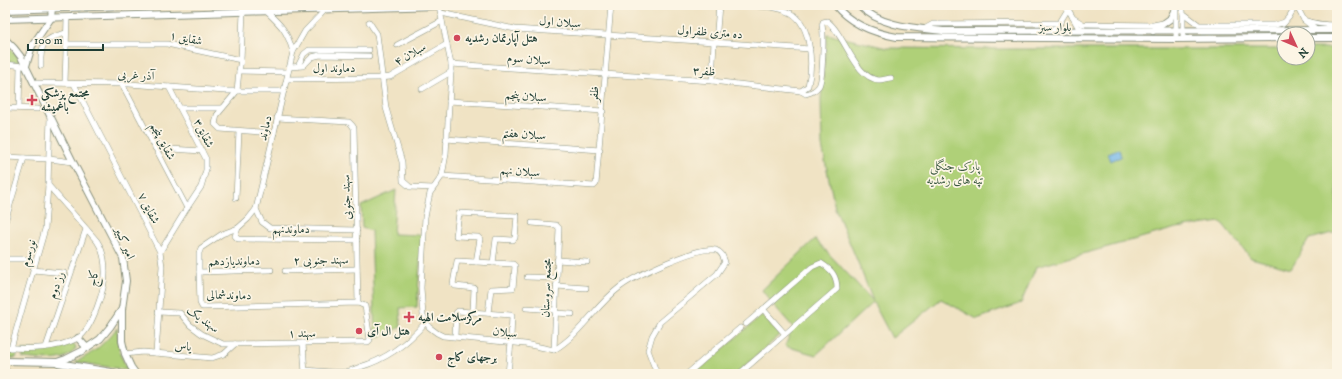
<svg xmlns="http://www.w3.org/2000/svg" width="1342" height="379" font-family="'IM FELL DW Pica',Amiri,serif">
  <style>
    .green { fill: #afd078; stroke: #678656 }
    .water { fill: #74b8ea; stroke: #4a7a8f }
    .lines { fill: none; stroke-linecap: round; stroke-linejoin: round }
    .minor-casing { stroke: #88907c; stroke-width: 6 }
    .major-casing { stroke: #88907c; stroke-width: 8 }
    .minor { stroke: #fff; stroke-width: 5 }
    .major { stroke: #fff; stroke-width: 6 }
    .poi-dot { fill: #d1495b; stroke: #fcf5e5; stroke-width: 1.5 }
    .labels { text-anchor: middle; stroke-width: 3.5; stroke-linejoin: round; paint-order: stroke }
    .street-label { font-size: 12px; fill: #1f3d34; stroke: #fcf5e5 }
    .poi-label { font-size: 12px; font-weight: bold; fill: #1f3d34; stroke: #fcf5e5; text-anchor: start }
    .park-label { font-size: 12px; fill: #3c5a42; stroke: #fcf5e5 }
  </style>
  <rect width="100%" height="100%" fill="#fcf5e5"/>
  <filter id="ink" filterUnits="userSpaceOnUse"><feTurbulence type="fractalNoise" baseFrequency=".025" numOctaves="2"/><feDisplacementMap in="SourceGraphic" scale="8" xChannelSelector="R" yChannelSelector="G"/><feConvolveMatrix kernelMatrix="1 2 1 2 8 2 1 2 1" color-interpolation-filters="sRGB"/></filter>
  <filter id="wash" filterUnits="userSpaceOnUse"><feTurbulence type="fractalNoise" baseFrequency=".012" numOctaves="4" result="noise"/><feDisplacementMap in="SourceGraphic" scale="16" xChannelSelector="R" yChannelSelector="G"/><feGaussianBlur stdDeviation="0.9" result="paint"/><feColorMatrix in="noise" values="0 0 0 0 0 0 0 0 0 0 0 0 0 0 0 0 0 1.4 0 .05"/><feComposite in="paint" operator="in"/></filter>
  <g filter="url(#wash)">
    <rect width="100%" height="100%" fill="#f0e3c4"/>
    <g class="green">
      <path d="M827 34 887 48 999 49H1284V58H1308V48H1337V232L1309 239 1291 269 1251 258 1221 222 1176 228 1036 267 1021 303 977 319 941 299 892 338 873 302 816 355 785 346 793 327 771 302 762 290 815 239 873 301 859 265 835 208 822 146 821 99Z"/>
      <path d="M5 43 17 55 20 64 5 60Z"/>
      <path d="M396 190 393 234 422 235 417 307 400 308 401 327 375 339 371 231 362 228 361 206Z"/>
      <path d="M762 315 780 335 736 374H694Z"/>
      <path d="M117 328 120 354 128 370 75 362C93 354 105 343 117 328Z"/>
      <path d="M67 344H72L75 345 76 348C66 365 39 359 23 358L22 350H51Z"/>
      <path d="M5 350H16L17 355 16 358H5Z"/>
    </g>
    <path class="water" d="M1119 149 1121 157 1110 161 1107 153Z"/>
  </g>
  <g filter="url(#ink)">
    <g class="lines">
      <defs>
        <g id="minor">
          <path d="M736 5C753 6 775 5 791 13 812 25 813 66 808 86L801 91"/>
          <path d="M1183 5V39"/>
          <path d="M1296 5 1304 20 1316 30"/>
          <path d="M439 6 451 64V72L446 154 442 176 430 193 425 217 421 288 423 315 429 327 437 333 443 336 525 344 554 350C581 334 595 306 620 287 635 276 699 245 716 250 722 252 723 257 725 262L717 274 660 322 652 336 648 350 657 374"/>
          <path d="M267 12C282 26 287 31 293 52"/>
          <path d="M441 13 515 29 714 42 810 49"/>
          <path d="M1183 13 1199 25H1275L1285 22"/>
          <path d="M1073 18 1083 24 1153 25 1163 23"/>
          <path d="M1304 20C1315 24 1325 25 1337 25"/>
          <path d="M369 22 377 34 386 108 402 162 403 181 410 187 433 188"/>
          <path d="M1283 24 1289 17 1296 5"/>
          <path d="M924 29 933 24 1060 23"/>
          <path d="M1053 30 1057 27 1068 9 1078 27 1084 30"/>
          <path d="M1176 39V8"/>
          <path d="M716 42 719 5"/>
          <path d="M66 44H167L241 60 239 71 288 72"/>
          <path d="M397 45 442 21"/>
          <path d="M241 60 243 12"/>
          <path d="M5 64 23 66"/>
          <path d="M451 64 712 81 801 91 806 94C812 92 815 91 819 86 823 79 824 34 822 25L823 22 827 21C845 34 855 79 879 80 883 80 888 78 891 78"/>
          <path d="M41 66C40 43 44 38 66 33"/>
          <path d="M298 66 304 54 309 50H369"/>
          <path d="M290 67 303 66 312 57 320 55 369 56"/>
          <path d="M287 79 380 78 390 77 447 44"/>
          <path d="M712 81 714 42"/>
          <path d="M34 83 129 84 225 91H284"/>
          <path d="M65 83 67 18"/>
          <path d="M74 84 160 252 162 266 156 353"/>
          <path d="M122 84 187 208"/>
          <path d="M422 89 451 72"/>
          <path d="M237 91 217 115 215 124 220 129 274 133"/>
          <path d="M237 91 239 71"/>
          <path d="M449 101 603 111"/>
          <path d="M5 108 38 109"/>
          <path d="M19 108 20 66"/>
          <path d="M180 108H222"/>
          <path d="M277 118 349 122 352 125 354 128 358 303"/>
          <path d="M446 139 600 150"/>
          <path d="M155 148 202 151"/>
          <path d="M5 157 49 159 73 162"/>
          <path d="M442 176 594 186 596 184 611 5"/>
          <path d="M236 198 239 131"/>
          <path d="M256 209 262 222 270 228 357 230"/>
          <path d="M5 222 24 158"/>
          <path d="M532 223 556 225 559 228 554 350"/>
          <path d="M238 228 235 236 238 239 357 240"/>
          <path d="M160 252 187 208 201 187 206 170V159L169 87"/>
          <path d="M5 259H26"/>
          <path d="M557 260 587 262"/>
          <path d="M476 262 513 264 515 266 513 288 491 289 488 313"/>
          <path d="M33 270 64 273"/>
          <path d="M285 271 357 269"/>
          <path d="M199 272 271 270"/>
          <path d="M527 277 556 278"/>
          <path d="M556 286 586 288"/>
          <path d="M526 308 555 310"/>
          <path d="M763 309 785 334"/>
          <path d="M158 312 180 313 190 325 202 334 223 344 368 342 370 340 365 306 358 303 205 307H202L200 303 199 272V253L201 248 222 234 238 228 248 219 256 209 293 52 305 31 326 9"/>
          <path d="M473 312 474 288 455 286 453 284 457 261 476 262 480 239 478 237 456 236 459 213 517 216 515 238 513 240 496 239 493 263"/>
          <path d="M555 313 572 314"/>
          <path d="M455 336 456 313 458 311 511 315 512 316 511 337"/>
          <path d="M303 343 305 374"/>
          <path d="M5 347C28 350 57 349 78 338 92 330 106 286 105 271 105 260 103 250 97 241L48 185"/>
          <path d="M46 347 86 229"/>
          <path d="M11 348 45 229 48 185 50 116"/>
          <path d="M125 354 143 352 212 358 224 354 235 344"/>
          <path d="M5 368 9 374"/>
          <path d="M305 370C318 371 332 373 345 372 350 371 355 369 360 367 388 359 408 343 426 322"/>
          <path d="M508 374 511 342"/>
          <path d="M687 374 740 328"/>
          <path d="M739 374 837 289C837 276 832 270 821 263L812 267 746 324"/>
        </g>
        <g id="major">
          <path d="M835 5C850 24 874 33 897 37L1176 39 1284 38"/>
          <path d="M859 5C880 27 915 28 943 31L1337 30"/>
          <path d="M5 10 152 5"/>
          <path d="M5 19 471 5"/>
          <path d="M1153 31 1170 19 1176 7"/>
          <path d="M1308 38H1337"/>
          <path d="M5 39 14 48 21 57 73 162 123 258 126 281 122 309V341L125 354 131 367 136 374"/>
          <path d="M26 66 32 46 51 18 52 8"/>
          <path d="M78 338 87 348"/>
          <path d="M5 361 57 362 66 359 82 351 100 339 110 327 122 309"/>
          <path d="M58 363 123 374"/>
        </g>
      </defs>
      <use href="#minor" class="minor-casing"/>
      <use href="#major" class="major-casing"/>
      <use href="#minor" class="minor"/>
      <use href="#major" class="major"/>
    </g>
  </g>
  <g class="poi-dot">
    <circle cx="457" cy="38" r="4"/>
    <path d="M30 94h4v4h4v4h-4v4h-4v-4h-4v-4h4z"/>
    <path d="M407 311h4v4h4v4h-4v4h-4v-4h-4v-4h4z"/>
    <circle cx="359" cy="331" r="4"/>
    <circle cx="439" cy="357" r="4"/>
  </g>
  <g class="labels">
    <g class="street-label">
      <text transform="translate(560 22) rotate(4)" y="4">سبلان اول</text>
      <text x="1055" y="31">بلوار سبز</text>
      <text transform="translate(710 32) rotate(4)" y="4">ده متری ظفراول</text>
      <text transform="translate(186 38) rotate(11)" y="4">شقایق ۱</text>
      <text transform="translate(410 54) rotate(-30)" y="4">سبلان ۴</text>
      <text transform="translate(529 59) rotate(4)" y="4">سبلان سوم</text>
      <text x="334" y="72">دماوند اول</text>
      <text transform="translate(704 71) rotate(4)" y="4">ظفر۳</text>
      <text transform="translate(136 75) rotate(3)" y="4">آذر غربی</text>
      <text transform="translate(594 94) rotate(-86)" y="4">ظفر</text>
      <text transform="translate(526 96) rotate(4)" y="4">سبلان پنجم</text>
      <text transform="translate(265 128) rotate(-77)" y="4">دماوند</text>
      <text transform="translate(204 133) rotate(63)" y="4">شقایق۳</text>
      <text transform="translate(524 134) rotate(4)" y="4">سبلان هفتم</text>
      <text transform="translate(163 141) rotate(62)" y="4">شقایق پنجم</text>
      <text transform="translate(520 171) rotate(4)" y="4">سبلان نهم</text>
      <text transform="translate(346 197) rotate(-92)" y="4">سهند جنوبی</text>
      <text transform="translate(149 208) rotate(63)" y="4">شقایق ۷</text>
      <text x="291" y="233">دماوندنهم</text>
      <text transform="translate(125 243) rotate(67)" y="4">امیر کبیر</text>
      <text transform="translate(28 253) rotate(-74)" y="4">نورسوم</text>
      <text transform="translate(321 260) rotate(-1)" y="4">سهند جنوبی ۲</text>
      <text transform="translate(234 261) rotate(-1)" y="4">دماوندیازدهم</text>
      <text transform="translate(93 278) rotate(-84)" y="4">کاج</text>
      <text transform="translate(56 285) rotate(-71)" y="4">رز دوم</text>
      <text transform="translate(546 288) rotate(-88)" y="4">مجتمع سروستان</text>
      <text transform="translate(229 295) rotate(1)" y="4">دماوندشمالی</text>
      <text transform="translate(203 319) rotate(36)" y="4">سهند یک</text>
      <text transform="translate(505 332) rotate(7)" y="4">سبلان</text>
      <text transform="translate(302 333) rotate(-1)" y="4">سهند ۱</text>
      <text transform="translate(183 346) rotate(6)" y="4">یاس</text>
    </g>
    <g class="poi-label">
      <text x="465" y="42">هتل آپارتمان رشدیه</text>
      <text x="41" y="97">مجتمع پزشکی<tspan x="41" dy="14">باغمیشه</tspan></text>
      <text x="418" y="321">مرکزسلامت الهیه</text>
      <text x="367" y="335">هتل ال آی</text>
      <text x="447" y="361">برجهای کاج</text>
    </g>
    <g class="park-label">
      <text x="955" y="170">پارک جنگلی<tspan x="955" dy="14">تپه های رشدیه</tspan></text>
    </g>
  </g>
  <rect width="1342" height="379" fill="none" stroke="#fcf5e5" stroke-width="20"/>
  <g transform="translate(1296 46) rotate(134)"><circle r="19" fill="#fcf5e5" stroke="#a4ab9e"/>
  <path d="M0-3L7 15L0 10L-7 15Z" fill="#d1495b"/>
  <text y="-6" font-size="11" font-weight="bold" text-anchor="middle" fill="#1f3d34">N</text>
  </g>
  <path d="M28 44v6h75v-6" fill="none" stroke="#1f3d34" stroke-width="2"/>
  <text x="34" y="44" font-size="12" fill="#1f3d34" stroke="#fcf5e5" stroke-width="3" paint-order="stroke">100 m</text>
</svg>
